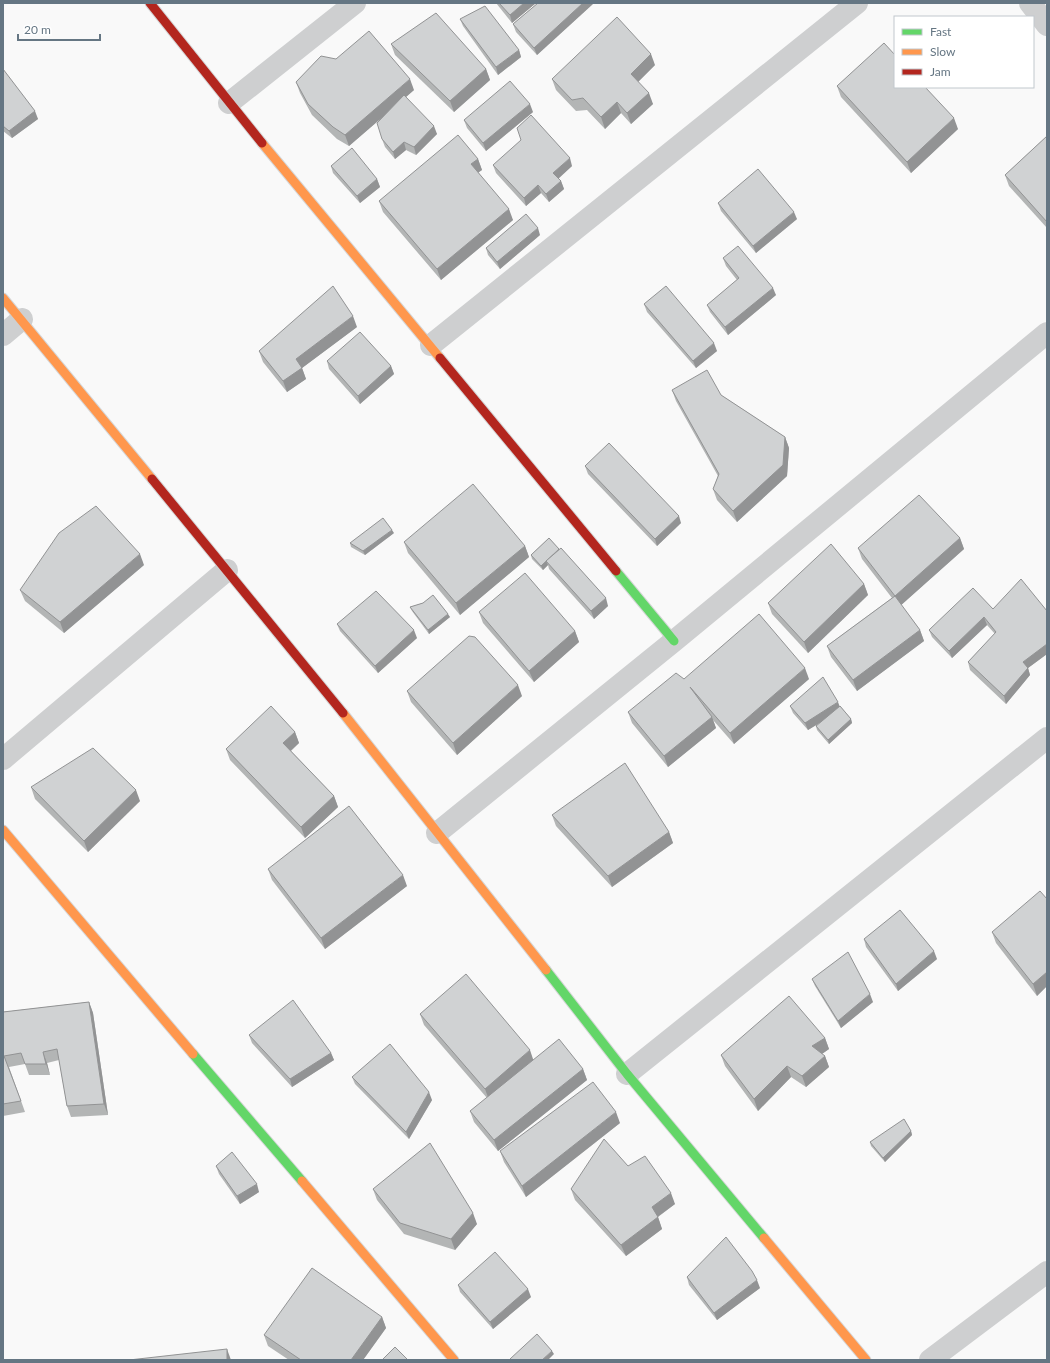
<svg xmlns="http://www.w3.org/2000/svg" width="1050" height="1363" font-family="Lato,sans-serif">
  <style>
    .lines { fill: none; stroke-linecap: round; stroke-linejoin: round }
    .fast-casing { stroke: #d5d6d7; stroke-width: 11 }
    .slow-casing { stroke: #d5d6d7; stroke-width: 11 }
    .jam-casing { stroke: #d5d6d7; stroke-width: 11 }
    .street { stroke: #cecfd0; stroke-width: 22 }
    .fast { stroke: #63d668; stroke-width: 9 }
    .slow { stroke: #ff974d; stroke-width: 9 }
    .jam { stroke: #b3261e; stroke-width: 9 }
    .wall { fill: #b3b5b5 }
    .shaded-wall { fill: #929394 }
    .building { fill: #d0d2d3; stroke: #929394 }
  </style>
  <rect width="100%" height="100%" fill="#f9f9f9"/>
  <g class="lines">
    <defs>
      <g id="fast">
        <path d="M616 571 674 641"/>
        <path d="M546 970 627 1074 764 1238"/>
        <path d="M193 1054 302 1181"/>
      </g>
      <g id="slow">
        <path d="M262 143 440 358"/>
        <path d="M3 298 152 479"/>
        <path d="M343 713 546 970"/>
        <path d="M3 830 193 1054"/>
        <path d="M302 1181 454 1360"/>
        <path d="M764 1238 866 1360"/>
      </g>
      <g id="jam">
        <path d="M150 3 262 143"/>
        <path d="M440 358 616 571"/>
        <path d="M152 479 343 713"/>
      </g>
    </defs>
    <use href="#fast" class="fast-casing"/>
    <use href="#slow" class="slow-casing"/>
    <use href="#jam" class="jam-casing"/>
    <g class="street">
      <path d="M1030 3 1047 25"/>
      <path d="M229 103 355 3"/>
      <path d="M3 335 22 319"/>
      <path d="M431 345 857 3"/>
      <path d="M3 759 227 570"/>
      <path d="M437 833 674 641 1047 333"/>
      <path d="M627 1074 1047 738"/>
      <path d="M930 1360 1047 1272"/>
    </g>
    <use href="#fast" class="fast"/>
    <use href="#slow" class="slow"/>
    <use href="#jam" class="jam"/>
  </g>
  <g class="wall">
    <path d="M496 3H536L512 23Z"/>
    <path d="M538 3H594L537 55 516 32 513 24Z"/>
    <path d="M460 19 519 50 521 57 498 75 463 26Z"/>
    <path d="M391 44 486 69 490 80 454 112 395 55Z"/>
    <path d="M655 65 638 82 653 104 631 124 621 113 605 129 587 110 576 111 556 90 552 79Z"/>
    <path d="M3 69 38 119 12 138 3 131Z"/>
    <path d="M296 82 414 90 406 97 437 134 416 155 406 150 395 159 385 147 382 139 379 120 349 146 337 139 312 115 300 93Z"/>
    <path d="M837 86 958 129 911 173 841 97Z"/>
    <path d="M533 112 486 151 467 128 464 120Z"/>
    <path d="M1047 136V228L1009 186 1005 175Z"/>
    <path d="M478 159 482 170 478 172 513 220 441 280 383 212 379 201Z"/>
    <path d="M493 165 572 166 558 178 561 181 564 189 549 202 541 193 526 206 496 173Z"/>
    <path d="M331 166 377 179 380 187 360 203 333 173Z"/>
    <path d="M718 203 797 219 756 253 721 211Z"/>
    <path d="M540 235 500 269 488 255 486 248Z"/>
    <path d="M723 258 776 295 728 335 710 312 707 305 737 280 726 266Z"/>
    <path d="M644 304 717 351 696 368 647 312Z"/>
    <path d="M357 327 302 368 306 379 287 392 263 362 259 351Z"/>
    <path d="M327 361 391 366 394 374 360 404 329 369Z"/>
    <path d="M672 390 721 395 785 437 789 448 787 476 737 522 717 500 713 489 718 476 676 401Z"/>
    <path d="M585 466 681 523 657 546 588 474Z"/>
    <path d="M394 533 365 555 351 547 350 543Z"/>
    <path d="M549 538 608 606 594 619 549 569 548 565 543 570 532 559 531 555Z"/>
    <path d="M960 538 964 549 901 605 920 630 924 641 857 691 831 657 827 646 892 598 862 559 858 548Z"/>
    <path d="M404 542 525 546 529 557 460 615 408 553Z"/>
    <path d="M144 565 64 633 25 601 20 590Z"/>
    <path d="M864 584 868 595 808 653 772 614 768 603Z"/>
    <path d="M423 603 450 617 429 634 412 611 410 607Z"/>
    <path d="M993 609 1047 611V654L1028 668 1030 675 1006 704 970 670 968 662 995 634 987 625 952 658 932 637 929 630Z"/>
    <path d="M479 612 575 631 579 642 534 682 483 623Z"/>
    <path d="M337 624 417 638 378 673 340 631Z"/>
    <path d="M684 679H809L734 744 713 720 716 728 668 767 632 723 628 712Z"/>
    <path d="M407 691 522 696 457 755 411 702Z"/>
    <path d="M790 706H840L851 719 852 723 829 744 817 730 816 726 821 722 808 730 793 713Z"/>
    <path d="M295 732 299 743 291 751 334 796 338 807 305 838 230 760 226 749Z"/>
    <path d="M31 787 140 801 88 852 35 799Z"/>
    <path d="M552 815 669 832 673 843 612 887 556 826Z"/>
    <path d="M268 869 407 886 325 949 272 880Z"/>
    <path d="M1047 899V986L1037 996 996 943 992 932Z"/>
    <path d="M864 939 937 959 898 991 866 947Z"/>
    <path d="M812 979 873 1002 841 1028 815 986Z"/>
    <path d="M89 1002 93 1013 108 1115 71 1117 67 1106 59 1060 47 1063 50 1075H29L25 1064 9 1067 25 1112 3 1116V1012Z"/>
    <path d="M420 1014 533 1060 583 1069 587 1080 498 1151 474 1122 470 1111 487 1098 424 1025Z"/>
    <path d="M249 1035 331 1053 334 1060 292 1087 252 1043Z"/>
    <path d="M825 1038 829 1049 822 1054 825 1056 829 1067 806 1087 791 1077 758 1111 725 1066 721 1055Z"/>
    <path d="M352 1077 432 1100 409 1139 355 1084Z"/>
    <path d="M620 1123 526 1197 504 1162 500 1151Z"/>
    <path d="M911 1131 912 1135 885 1162 871 1146 870 1142Z"/>
    <path d="M216 1166 259 1192 240 1204 219 1174Z"/>
    <path d="M628 1166 675 1204 658 1217 662 1229 626 1256 575 1200 571 1189Z"/>
    <path d="M373 1189 477 1224 455 1250 404 1234 377 1200Z"/>
    <path d="M687 1277 760 1288 717 1320 689 1285Z"/>
    <path d="M458 1285 531 1297 493 1329 460 1292Z"/>
    <path d="M382 1317 386 1328 363 1360H289L268 1346 264 1335Z"/>
  </g>
  <g class="shaded-wall">
    <path d="M524 3H536L512 23 510 15Z"/>
    <path d="M583 3H594L537 55 534 48Z"/>
    <path d="M519 50 521 57 498 75 496 67Z"/>
    <path d="M651 54 655 65 635 85 631 74Z"/>
    <path d="M486 69 490 80 454 112 450 101Z"/>
    <path d="M410 79 414 90 349 146 345 135Z"/>
    <path d="M649 93 653 104 631 124 627 113Z"/>
    <path d="M617 102 621 113 605 129 601 117Z"/>
    <path d="M530 104 533 112 486 151 483 143Z"/>
    <path d="M35 111 38 119 12 138 9 131Z"/>
    <path d="M954 118 958 129 911 173 907 162Z"/>
    <path d="M434 126 437 134 416 155 414 147Z"/>
    <path d="M404 142 406 150 395 159 393 152Z"/>
    <path d="M570 158 572 166 556 181 553 173Z"/>
    <path d="M478 159 482 170 475 175 471 164Z"/>
    <path d="M377 179 380 187 360 203 357 196Z"/>
    <path d="M561 181 564 189 549 202 546 194Z"/>
    <path d="M538 185 541 193 526 206 524 198Z"/>
    <path d="M509 209 513 220 441 280 437 269Z"/>
    <path d="M794 212 797 219 756 253 753 246Z"/>
    <path d="M538 228 540 235 500 269 497 262Z"/>
    <path d="M773 288 776 295 728 335 725 327Z"/>
    <path d="M353 316 357 327 302 368 306 379 287 392 283 381 296 359Z"/>
    <path d="M714 343 717 351 696 368 693 361Z"/>
    <path d="M391 366 394 374 360 404 358 396Z"/>
    <path d="M785 437 789 448 787 476 737 522 733 511Z"/>
    <path d="M679 516 681 523 657 546 655 539Z"/>
    <path d="M392 530 394 533 365 555 363 551Z"/>
    <path d="M960 538 964 549 899 607 895 596Z"/>
    <path d="M525 546 529 557 460 615 456 603Z"/>
    <path d="M140 554 144 565 64 633 60 622Z"/>
    <path d="M546 561 548 565 543 570 541 566Z"/>
    <path d="M864 584 868 595 808 653 804 642Z"/>
    <path d="M606 598 608 606 594 619 591 611Z"/>
    <path d="M448 614 450 617 429 634 428 630Z"/>
    <path d="M984 617 987 625 952 658 949 651Z"/>
    <path d="M414 630 417 638 378 673 375 666Z"/>
    <path d="M920 630 924 641 857 691 853 680Z"/>
    <path d="M575 631 579 642 534 682 529 671Z"/>
    <path d="M1047 644V654L1028 668 1030 675 1006 704 1004 696 1023 662Z"/>
    <path d="M805 668 809 679 734 744 730 733Z"/>
    <path d="M518 685 522 696 457 755 453 743Z"/>
    <path d="M838 702 841 710 808 730 805 723Z"/>
    <path d="M712 717 716 728 668 767 664 756Z"/>
    <path d="M851 719 852 723 829 744 828 740Z"/>
    <path d="M295 732 299 743 287 754 283 743Z"/>
    <path d="M136 790 140 801 88 852 84 841Z"/>
    <path d="M334 796 338 807 305 838 301 827Z"/>
    <path d="M669 832 673 843 612 887 608 876Z"/>
    <path d="M403 875 407 886 325 949 321 938Z"/>
    <path d="M934 951 937 959 898 991 896 984Z"/>
    <path d="M1047 972V986L1037 996 1033 984Z"/>
    <path d="M870 994 873 1002 841 1028 838 1021Z"/>
    <path d="M89 1002 93 1013 108 1115 104 1104Z"/>
    <path d="M825 1038 829 1049 816 1058 812 1046Z"/>
    <path d="M530 1050 534 1062 489 1100 485 1089Z"/>
    <path d="M43 1052 47 1063 50 1075 46 1064Z"/>
    <path d="M331 1053 334 1060 292 1087 290 1079Z"/>
    <path d="M825 1056 829 1067 806 1087 802 1076Z"/>
    <path d="M787 1066 791 1077 758 1111 754 1099Z"/>
    <path d="M583 1069 587 1080 498 1151 494 1140Z"/>
    <path d="M429 1092 432 1100 409 1139 406 1132Z"/>
    <path d="M616 1112 620 1123 526 1197 522 1186Z"/>
    <path d="M911 1131 912 1135 885 1162 883 1158Z"/>
    <path d="M257 1184 259 1192 240 1204 237 1196Z"/>
    <path d="M671 1193 675 1204 656 1218 652 1207Z"/>
    <path d="M473 1213 477 1224 455 1250 451 1239Z"/>
    <path d="M658 1217 662 1229 626 1256 621 1245Z"/>
    <path d="M757 1280 760 1288 717 1320 714 1313Z"/>
    <path d="M528 1289 531 1297 493 1329 490 1322Z"/>
    <path d="M382 1317 386 1328 363 1360H351Z"/>
    <path d="M227 1349 231 1360H227Z"/>
    <path d="M552 1351 554 1354 548 1360H542Z"/>
  </g>
  <g class="building">
    <path d="M499 3H524L510 15Z"/>
    <path d="M538 3H583L534 48 513 24Z"/>
    <path d="M485 6 519 50 496 67 460 19Z"/>
    <path d="M436 13 486 69 450 101 391 44Z"/>
    <path d="M617 17 651 54 631 74 649 93 627 113 617 102 601 117 583 98 572 100 552 79Z"/>
    <path d="M369 31 410 79 345 135 333 127 308 104 296 82 321 56 336 59Z"/>
    <path d="M884 43 895 55V87H925L954 118 907 162 837 86Z"/>
    <path d="M3 69 35 111 9 131 3 126Z"/>
    <path d="M510 81 530 104 483 143 464 120Z"/>
    <path d="M404 95 434 126 414 147 404 142 393 152 382 139 377 123Z"/>
    <path d="M531 115 570 158 553 173 561 181 546 194 538 185 524 198 493 165 521 140 517 128Z"/>
    <path d="M458 135 478 159 471 164 509 209 437 269 379 201Z"/>
    <path d="M1047 136V222L1005 175Z"/>
    <path d="M352 148 377 179 357 196 331 166Z"/>
    <path d="M758 169 794 212 753 246 718 203Z"/>
    <path d="M526 214 538 228 497 262 486 248Z"/>
    <path d="M738 246 773 288 725 327 707 305 739 278 723 258Z"/>
    <path d="M333 286 353 316 296 359 302 368 283 381 259 351Z"/>
    <path d="M666 286 714 343 693 361 644 304Z"/>
    <path d="M360 332 391 366 358 396 327 361Z"/>
    <path d="M707 370 721 395 785 437 783 465 733 511 713 489 719 474 672 390Z"/>
    <path d="M609 443 679 516 655 539 585 466Z"/>
    <path d="M473 484 525 546 456 603 404 542Z"/>
    <path d="M919 495 960 538 895 596 858 548Z"/>
    <path d="M96 506 140 554 60 622 20 590 59 533Z"/>
    <path d="M383 518 392 530 363 551 350 543Z"/>
    <path d="M549 538 559 549 541 566 531 555Z"/>
    <path d="M831 544 864 584 804 642 768 603Z"/>
    <path d="M561 548 606 598 591 611 546 561Z"/>
    <path d="M525 573 575 631 529 671 479 612Z"/>
    <path d="M1021 579 1047 611V644L1023 662 1028 668 1004 696 968 662 996 632 984 617 949 651 929 630 973 588 993 609Z"/>
    <path d="M376 591 414 630 375 666 337 624Z"/>
    <path d="M433 595 448 614 428 630 410 607 423 603Z"/>
    <path d="M895 596 920 630 853 680 827 646Z"/>
    <path d="M759 614 805 668 730 733 690 687 712 717 664 756 628 712 676 673 684 679Z"/>
    <path d="M469 636 475 637 518 685 453 743 407 691Z"/>
    <path d="M823 677 838 702 805 723 790 706Z"/>
    <path d="M271 706 295 732 283 743 334 796 301 827 226 749Z"/>
    <path d="M840 706 851 719 828 740 816 726Z"/>
    <path d="M93 748 136 790 84 841 31 787Z"/>
    <path d="M625 763 669 832 608 876 552 815Z"/>
    <path d="M349 806 403 875 321 938 268 869Z"/>
    <path d="M1040 891 1047 899V972L1033 984 992 932Z"/>
    <path d="M900 910 934 951 896 984 864 939Z"/>
    <path d="M848 952 870 994 838 1021 812 979Z"/>
    <path d="M466 974 530 1050 485 1089 420 1014Z"/>
    <path d="M789 996 825 1038 812 1046 825 1056 802 1076 787 1066 754 1099 721 1055Z"/>
    <path d="M293 1000 331 1053 290 1079 249 1035Z"/>
    <path d="M89 1002 104 1104 67 1106 57 1049 43 1052 46 1064H25L21 1053 4 1056 21 1101 3 1104V1012Z"/>
    <path d="M559 1039 583 1069 494 1140 470 1111Z"/>
    <path d="M390 1044 429 1092 406 1132 352 1077Z"/>
    <path d="M593 1082 616 1112 522 1186 500 1151Z"/>
    <path d="M904 1119 911 1131 883 1158 870 1142Z"/>
    <path d="M604 1139 628 1166 645 1156 671 1193 652 1207 658 1217 621 1245 571 1189Z"/>
    <path d="M430 1143 473 1213 451 1239 400 1223 373 1189Z"/>
    <path d="M232 1152 257 1184 237 1196 216 1166Z"/>
    <path d="M726 1237 752 1271 757 1280 714 1313 687 1277Z"/>
    <path d="M495 1252 528 1289 490 1322 458 1285Z"/>
    <path d="M312 1268 382 1317 351 1360H301L264 1335Z"/>
    <path d="M537 1334 552 1351 542 1360H511L510 1359Z"/>
    <path d="M395 1347 408 1360H382Z"/>
    <path d="M227 1349V1360H129Z"/>
  </g>
  <rect width="1050" height="1363" fill="none" stroke="#657683" stroke-width="8"/>
  <rect x="894" y="16" width="140" height="72" fill="#ffffff" stroke="#c1c8cd"/>
  <rect x="902" y="29" width="20" height="6" fill="#63d668" stroke="#c1c8cd"/>
  <text x="930" y="36" font-size="12" fill="#657683">Fast</text>
  <rect x="902" y="49" width="20" height="6" fill="#ff974d" stroke="#c1c8cd"/>
  <text x="930" y="56" font-size="12" fill="#657683">Slow</text>
  <rect x="902" y="69" width="20" height="6" fill="#b3261e" stroke="#c1c8cd"/>
  <text x="930" y="76" font-size="12" fill="#657683">Jam</text>
  <path d="M18 34v6h82v-6" fill="none" stroke="#657683" stroke-width="2"/>
  <text x="24" y="34" font-size="12" fill="#657683" stroke="#ffffff" stroke-width="3" paint-order="stroke">20 m</text>
</svg>
